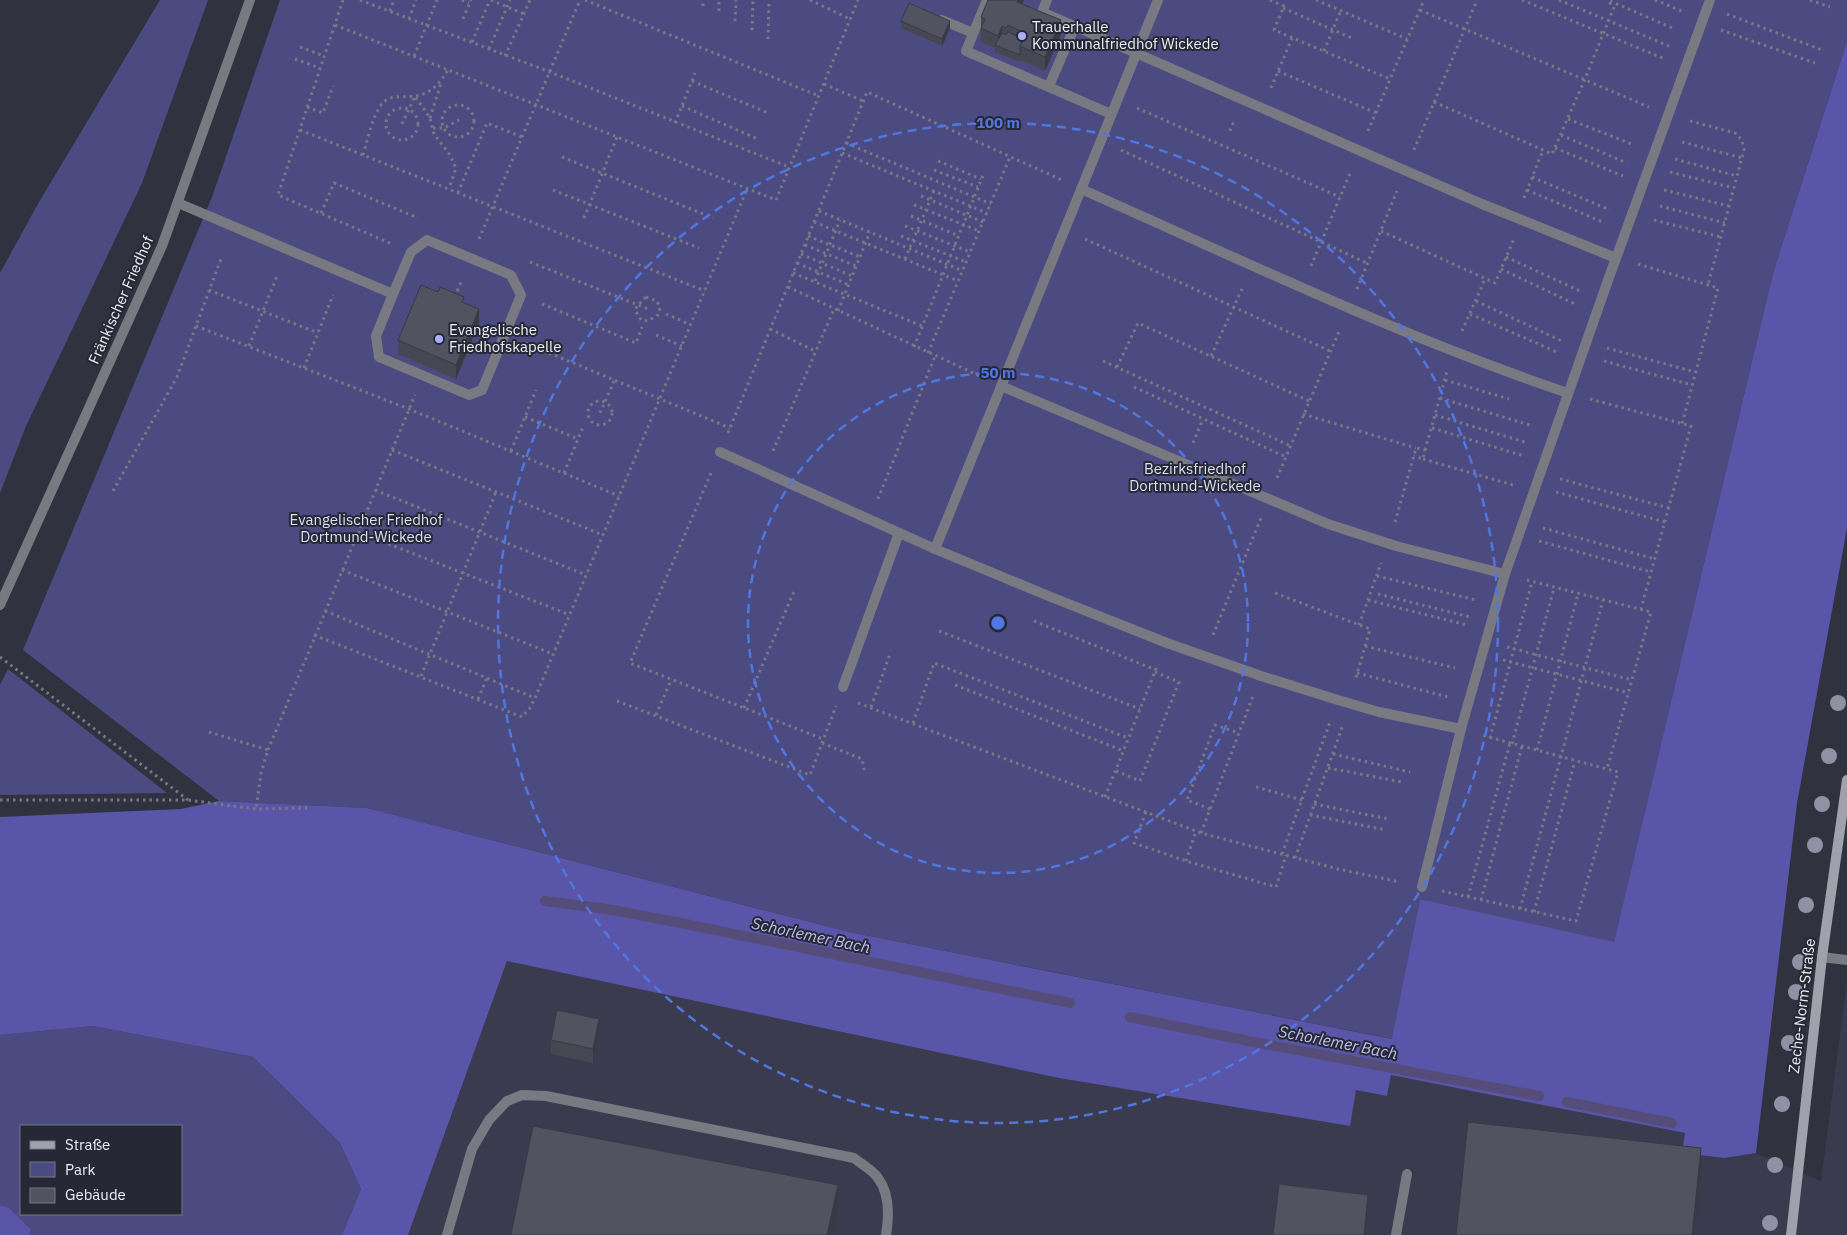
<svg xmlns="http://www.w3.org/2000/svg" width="1847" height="1235" font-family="'IBM Plex Sans',sans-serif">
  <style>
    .built { fill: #3a3b4f }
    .green { fill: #4b4b81; fill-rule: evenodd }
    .forest { fill: #5956a9 }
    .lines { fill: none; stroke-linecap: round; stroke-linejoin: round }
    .stream { stroke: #554c79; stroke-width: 10 }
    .path { stroke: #777884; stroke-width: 3; stroke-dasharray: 2.5 4; stroke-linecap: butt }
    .lane { stroke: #797981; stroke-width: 10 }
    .street { stroke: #797981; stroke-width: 10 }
    .secondary { stroke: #a0a1ac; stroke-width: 10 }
    .tree { fill: #9091a4 }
    .wall { fill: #474753 }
    .shaded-wall { fill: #393a44 }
    .building { fill: #525361; stroke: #393a44 }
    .ring { fill: none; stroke: #5176e0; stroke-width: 2.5; stroke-dasharray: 9 6 }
    .poi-dot { fill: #acaffb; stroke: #272835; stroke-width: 2 }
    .labels { text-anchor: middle; stroke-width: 4; stroke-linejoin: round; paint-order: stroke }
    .poi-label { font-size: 15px; fill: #edeef7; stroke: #272835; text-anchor: start }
    .street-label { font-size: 15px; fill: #edeef7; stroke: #272835 }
    .park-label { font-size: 15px; fill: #dddff6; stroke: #272835 }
    .water-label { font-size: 16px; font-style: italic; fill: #bdc0ee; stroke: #272835 }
    .centre { fill: #5176e0; stroke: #272835; stroke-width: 2.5 }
    .ring-label { font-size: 15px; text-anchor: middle; font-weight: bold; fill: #5176e0; stroke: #272835; stroke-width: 4; stroke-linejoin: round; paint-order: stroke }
  </style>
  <rect width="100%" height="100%" fill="#31323f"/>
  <path class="built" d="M507 961 1059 1078 1349 1126 1356 1090 1387 1096 1391 1075 1686 1133 1682 1153 1724 1158 1756 1153 1821 1181 1847 982V1235H408Z"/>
  <g class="green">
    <path d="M160 0H208L142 183 26 426 0 493V273L39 202Z"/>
    <path d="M280 0H1847V41L1773 273 1614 943 1420 899 1393 1039 849 932 367 808 219 801 23 650 212 197Z"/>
    <path d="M8 669 167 793 0 795V685Z"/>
    <path d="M93 1026 253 1057 340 1143 361 1189 342 1235H29L31 1229 9 1208 0 1205V1035ZM21 1126H181V1214H21Z"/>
  </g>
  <g class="forest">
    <path d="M1847 41V528L1797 803 1756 1153 1724 1158 1682 1153 1685 1133 1391 1075 1387 1096 1356 1090 1350 1126 1059 1078 507 961 408 1235H342L361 1189 340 1143 253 1057 93 1026 0 1035V817L181 809 219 801 367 808 849 932 1392 1039 1420 899 1614 942 1773 273Z"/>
    <path d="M0 1205 9 1208 31 1229 29 1235H0Z"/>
  </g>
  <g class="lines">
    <g class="stream">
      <path d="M545 901 607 909 676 922 1070 1003"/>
      <path d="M1130 1017 1249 1041 1539 1096"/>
      <path d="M1567 1102 1672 1123"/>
    </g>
    <g class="path">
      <path d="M343 0 278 195 392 244"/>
      <path d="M360 0 550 72 789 167"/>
      <path d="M462 0 469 3"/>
      <path d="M491 0 524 14"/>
      <path d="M585 0 819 96"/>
      <path d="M810 0 850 19"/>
      <path d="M1270 0 1284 6 1274 30 1390 79"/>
      <path d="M1316 0 1407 39"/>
      <path d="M1522 0 1665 59"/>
      <path d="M1559 0 1669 46"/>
      <path d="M1655 0 1682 11"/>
      <path d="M1810 0 1830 7"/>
      <path d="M1610 1 1675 29"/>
      <path d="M703 6V0"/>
      <path d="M1283 8 1354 39"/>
      <path d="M1420 10 1649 107"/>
      <path d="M390 11 394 0"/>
      <path d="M719 11V0"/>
      <path d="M1727 14 1822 50"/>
      <path d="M409 19 416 0"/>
      <path d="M463 19 471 0"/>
      <path d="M735 21 736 0"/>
      <path d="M335 25 776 200 858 0"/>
      <path d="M752 30 753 0"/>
      <path d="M1721 30 1815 63"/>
      <path d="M768 39 769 0"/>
      <path d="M472 42 490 0"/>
      <path d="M300 47 324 56"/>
      <path d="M489 49 510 0"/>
      <path d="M1324 51 1341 10"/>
      <path d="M414 56 437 0"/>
      <path d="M505 56 530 0"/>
      <path d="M295 59 320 68"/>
      <path d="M1278 71 1376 113"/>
      <path d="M692 81 768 113"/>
      <path d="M824 84 863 101"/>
      <path d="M1271 88 1292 38"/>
      <path d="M1434 102 1552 154 1585 79 1614 7 1606 0"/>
      <circle cx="458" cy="121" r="16"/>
      <path d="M682 106 758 139"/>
      <path d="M307 107 323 113 333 86"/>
      <path d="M1137 108 1340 197"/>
      <circle cx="402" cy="124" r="16"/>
      <path d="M430 118 441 83"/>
      <path d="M1568 119 1634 145"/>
      <path d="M1690 121 1735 133 1742 140 1744 150 1708 285"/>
      <path d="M675 123 695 73"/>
      <path d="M402 124 415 96 430 118 434 134 450 155 456 168 449 189"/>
      <path d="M433 128H444L459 120"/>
      <path d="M300 130 705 291"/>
      <path d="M1230 131 1234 121"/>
      <path d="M1368 131 1424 0"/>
      <path d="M1561 135 1627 163"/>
      <path d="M1682 142 1742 158"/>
      <path d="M846 143 991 204"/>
      <path d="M1555 148 1623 176"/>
      <path d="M1121 150 1367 263"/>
      <path d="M1414 150 1477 0"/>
      <path d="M842 153 987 213"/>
      <path d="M363 155C368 140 373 110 385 101 394 94 406 98 415 96 431 94 440 83 448 70"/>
      <path d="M562 157 713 218"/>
      <path d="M1675 159 1737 176"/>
      <path d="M938 161 981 179"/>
      <path d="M934 170 978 187"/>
      <path d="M1670 172 1734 188"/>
      <path d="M1532 177 1610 210"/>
      <path d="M553 190 699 248"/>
      <path d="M1527 190 1605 223"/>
      <path d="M1664 190 1729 206"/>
      <path d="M458 193 487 123 522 137"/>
      <path d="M921 196 983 222"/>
      <path d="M1524 198 1543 150"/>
      <path d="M914 205 979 231"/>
      <path d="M1660 206 1725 223"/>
      <path d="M819 211 963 271"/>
      <path d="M321 213 334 183 418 218"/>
      <path d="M911 216 959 236"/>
      <path d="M584 218 617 137"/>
      <path d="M1654 220 1721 237"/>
      <path d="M814 222 958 281"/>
      <path d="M905 226 970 252"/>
      <path d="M1381 231 1495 283 1514 239"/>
      <path d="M808 236 860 257"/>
      <path d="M901 236 966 262"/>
      <path d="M479 239 580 0"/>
      <path d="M1085 239 1330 351"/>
      <path d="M805 245 856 266"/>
      <path d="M801 254 852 276"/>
      <path d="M1506 257 1580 291"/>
      <path d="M905 259 934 191"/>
      <path d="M530 262 648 309"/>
      <path d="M797 263 849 285"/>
      <path d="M1638 264 1718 288 1682 424"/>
      <path d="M1311 266 1351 171"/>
      <path d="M1501 269 1577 305"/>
      <path d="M793 273 922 326"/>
      <path d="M815 281 840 220"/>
      <path d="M788 287 982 377"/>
      <path d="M1357 289 1397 191"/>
      <path d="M209 290 318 333"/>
      <path d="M455 297 462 279"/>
      <path d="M646 297 657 301 660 308 658 315 648 321 641 320 635 310 638 305Z"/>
      <path d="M1476 301 1564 342"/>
      <path d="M542 304 636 343 642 327"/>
      <path d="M838 311 870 232"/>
      <path d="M666 314 691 325"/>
      <path d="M1470 314 1559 353"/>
      <path d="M196 326 409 409 619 496"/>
      <path d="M770 329 815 351"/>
      <path d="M1462 331 1485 279"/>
      <path d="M656 335 682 346"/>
      <path d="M525 343 730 428"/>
      <path d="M249 346 277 276"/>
      <path d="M914 347 984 173"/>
      <path d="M1607 348 1695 372"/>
      <path d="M928 353 1010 157"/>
      <path d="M1211 356 1243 287"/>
      <path d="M1103 361 1291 446"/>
      <path d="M1604 361 1692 385"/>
      <path d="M1117 367 1138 323 1309 401"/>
      <path d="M304 368 333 295"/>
      <path d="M1445 380 1509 399"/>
      <path d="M1134 387 1286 457"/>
      <path d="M1440 398 1533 426"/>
      <path d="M1590 399 1691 426 1641 609"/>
      <circle cx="600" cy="413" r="12"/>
      <path d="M600 413 615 379"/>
      <path d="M1303 414 1416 448"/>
      <path d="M1435 415 1528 443"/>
      <path d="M525 417 578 439"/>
      <path d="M1432 428 1524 456"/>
      <path d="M728 433 867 92 1062 180"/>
      <path d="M1193 443 1203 419"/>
      <path d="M392 450 603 535"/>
      <path d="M1425 450 1447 372"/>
      <path d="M511 451 536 390"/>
      <path d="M773 451 834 309"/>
      <path d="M1423 459 1513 485"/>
      <path d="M564 473 583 427"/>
      <path d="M711 473 630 663 823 739"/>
      <path d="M1277 478 1340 329"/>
      <path d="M1560 479 1669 508"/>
      <path d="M375 490 586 575"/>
      <path d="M113 491 177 377 222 256"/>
      <path d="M1556 492 1665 522"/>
      <path d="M878 499 935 356"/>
      <path d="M1395 522 1416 448 1425 450 1423 459 1414 456"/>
      <path d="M1543 528 1655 559"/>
      <path d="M358 532 570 615"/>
      <path d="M1539 541 1651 572"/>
      <path d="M342 570 553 654"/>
      <path d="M1377 576 1476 600"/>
      <path d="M1527 580 1651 612 1607 769"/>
      <path d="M1275 593 1370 629 1355 681"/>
      <path d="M1378 594 1470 617"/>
      <path d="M1368 600 1467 625"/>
      <path d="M325 611 535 698"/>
      <path d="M1034 621 1156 670"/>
      <path d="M1359 625 1381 563"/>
      <path d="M939 631 1140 709"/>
      <path d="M314 635 522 717 530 708 535 698 747 189"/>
      <path d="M1213 635 1261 518"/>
      <path d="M1365 646 1455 668"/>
      <path d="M1507 647 1632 680"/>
      <path d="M0 657 188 800"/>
      <path d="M1503 660 1629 693"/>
      <path d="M1357 673 1448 697"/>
      <path d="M421 676 496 492"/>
      <path d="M955 685 1124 751"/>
      <path d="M478 699 487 678"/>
      <path d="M617 701 810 775 836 706"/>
      <path d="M858 703 1201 833 1338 869 1400 882"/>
      <path d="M871 707 890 654"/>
      <path d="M744 708 795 589"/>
      <path d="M656 715 671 680"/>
      <path d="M913 723 934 663 1128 738"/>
      <path d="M209 732 268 750 261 773 256 809"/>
      <path d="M1490 738 1532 582"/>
      <path d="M822 743 862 759 865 773"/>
      <path d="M1512 744 1554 588"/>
      <path d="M268 750 415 395"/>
      <path d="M1537 750 1578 594"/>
      <path d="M1333 754 1410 772"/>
      <path d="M1328 768 1402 782"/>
      <path d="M1116 771 1140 781 1179 682 1155 672"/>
      <path d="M1256 787 1302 800"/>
      <path d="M1105 797 1158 664"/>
      <path d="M0 800H188L256 809 307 808"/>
      <path d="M1314 804 1389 819"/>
      <path d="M1210 809 1187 800 1215 725 1239 733"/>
      <path d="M1146 812 1134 843 1186 861 1276 887 1286 855"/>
      <path d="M1310 815 1386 830"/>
      <path d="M1201 833 1253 696"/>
      <path d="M1282 854 1330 722"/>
      <path d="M1295 858 1343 725"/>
      <path d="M1186 861 1196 831"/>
      <path d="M1442 891 1576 921 1618 772 1481 735"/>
      <path d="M1468 897 1510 743"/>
      <path d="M1481 900 1522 746"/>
      <path d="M1520 909 1603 600"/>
      <path d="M1534 912 1575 761"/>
    </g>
    <g class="lane">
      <path d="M987 0 966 51 1111 114"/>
      <path d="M1047 0 1042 12 1482 204 1616 258"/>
      <path d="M942 20 973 33"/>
      <path d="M1049 86 1075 26"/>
      <path d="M1081 189C1242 260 1401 337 1568 393"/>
      <path d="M178 203 393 294 411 252 427 240 511 275 521 295 482 390 469 395 379 357 376 336 393 294"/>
      <path d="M1001 386 1328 524 1396 546 1505 574"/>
      <path d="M720 452 935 549 1051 597 1167 643 1261 676 1338 700 1379 712 1461 729"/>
      <path d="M935 549 1158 0"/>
      <path d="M843 687 899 533"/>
      <path d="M1422 887 1461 729 1505 574 1607 283 1710 0"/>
      <path d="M447 1235 472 1149 489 1120 507 1101 522 1095 546 1096 854 1158C861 1164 873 1170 878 1178 890 1194 889 1217 886 1235"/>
      <path d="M1396 1235 1407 1174"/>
    </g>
    <g class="street">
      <path d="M0 605 162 246 250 0"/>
      <path d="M1822 957 1847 960"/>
    </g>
    <path class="secondary" d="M1791 1235 1822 957 1847 780"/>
  </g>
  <g class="tree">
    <circle cx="1838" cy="703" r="8"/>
    <circle cx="1829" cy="756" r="8"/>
    <circle cx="1822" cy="804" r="8"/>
    <circle cx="1815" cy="845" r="8"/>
    <circle cx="1806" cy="905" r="8"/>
    <circle cx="1800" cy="962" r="8"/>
    <circle cx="1796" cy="992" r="8"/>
    <circle cx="1789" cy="1043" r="8"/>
    <circle cx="1782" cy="1104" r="8"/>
    <circle cx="1775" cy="1165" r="8"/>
    <circle cx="1770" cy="1223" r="8"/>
  </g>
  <g class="wall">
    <path d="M988 0H1024L1022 4 1061 34 1045 71 1021 60 1020 62 995 52V48L981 42V17Z"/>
    <path d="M901 21 950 28 942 46 901 28Z"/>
    <path d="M464 303 479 323 456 379 398 354V340Z"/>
    <path d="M599 1033 593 1063 551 1054V1040Z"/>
  </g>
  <g class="shaded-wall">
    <path d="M1018 0H1024L1017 15V2Z"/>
    <path d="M1061 20V34L1045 71V57Z"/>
    <path d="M950 21V28L942 46V39Z"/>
    <path d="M1002 26V40L998 46V36Z"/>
    <path d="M479 309V323L456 379V365Z"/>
    <path d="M599 1019V1033L593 1063V1049Z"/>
    <path d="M1701 1148V1174L1694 1235H1692Z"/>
    <path d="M838 1185V1211L833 1235H827Z"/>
    <path d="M1368 1195V1215L1366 1235H1364Z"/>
  </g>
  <g class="building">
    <path d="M988 0H1018L1017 2 1061 20 1045 57 1020 46 1026 34 1008 25 1006 28 1002 26 998 36 981 28 985 19 981 17Z"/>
    <path d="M909 3 950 21 942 39 901 21Z"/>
    <path d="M1008 32 1023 39 1020 46V55L995 45 1002 33 1006 35Z"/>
    <path d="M421 285 438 292 440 287 464 297 462 302 479 309 456 365 398 340Z"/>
    <path d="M557 1010 599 1019 593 1049 551 1040Z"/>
    <path d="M1468 1122 1701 1148 1692 1235H1456Z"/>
    <path d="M533 1126 838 1185 827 1235H511Z"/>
    <path d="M1279 1184 1368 1195 1364 1235H1273Z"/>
  </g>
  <g class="ring">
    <circle cx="998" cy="623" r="250"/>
    <circle cx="998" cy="623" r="500"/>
  </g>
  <g class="poi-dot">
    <circle cx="1022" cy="36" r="5"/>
    <circle cx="439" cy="339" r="5"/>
  </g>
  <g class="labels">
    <g class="poi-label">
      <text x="1032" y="32">Trauerhalle<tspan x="1032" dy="17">Kommunalfriedhof Wickede</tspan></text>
      <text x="449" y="335">Evangelische<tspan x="449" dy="17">Friedhofskapelle</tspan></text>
    </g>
    <g class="street-label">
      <text transform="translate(121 300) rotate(-66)" y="5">Fränkischer Friedhof</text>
      <text transform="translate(1802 1006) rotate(-83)" y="5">Zeche-Norm-Straße</text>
    </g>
    <g class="park-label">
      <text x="1195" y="474">Bezirksfriedhof<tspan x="1195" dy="17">Dortmund-Wickede</tspan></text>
      <text x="366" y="525">Evangelischer Friedhof<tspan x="366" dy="17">Dortmund-Wickede</tspan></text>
    </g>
    <g class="water-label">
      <text transform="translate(811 935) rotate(12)" y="6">Schorlemer Bach</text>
      <text transform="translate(1338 1042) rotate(11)" y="6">Schorlemer Bach</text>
    </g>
  </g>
  <circle cx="998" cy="623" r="8" class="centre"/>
  <g class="ring-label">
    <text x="998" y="128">100 m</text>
    <text x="998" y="378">50 m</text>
  </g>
  <rect x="20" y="1125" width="162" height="90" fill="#272835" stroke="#767783"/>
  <rect x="30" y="1141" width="25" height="8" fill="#a0a1ac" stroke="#767783"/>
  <text x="65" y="1150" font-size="15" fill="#edeef7">Straße</text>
  <rect x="30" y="1162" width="25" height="15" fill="#4b4b81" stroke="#767783"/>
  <text x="65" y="1175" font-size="15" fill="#edeef7">Park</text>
  <rect x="30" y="1188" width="25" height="15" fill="#525361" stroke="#767783"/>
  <text x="65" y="1200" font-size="15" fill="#edeef7">Gebäude</text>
</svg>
